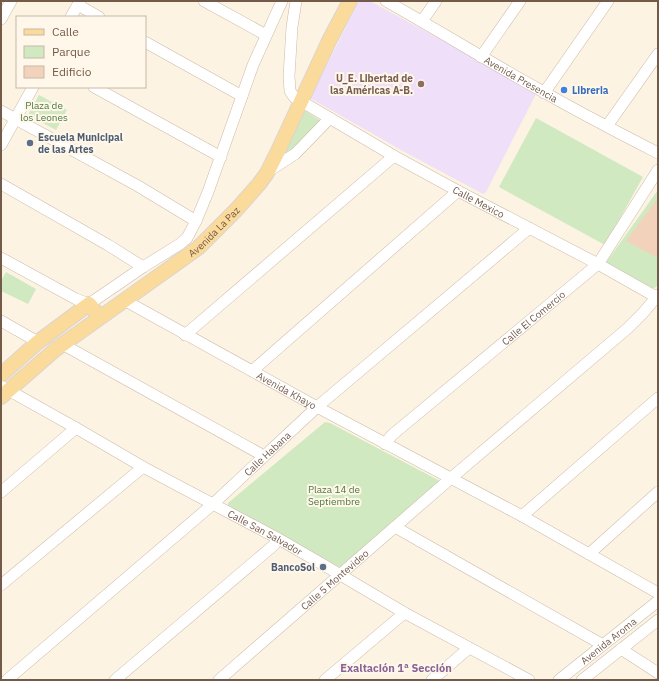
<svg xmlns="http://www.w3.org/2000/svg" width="659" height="681" font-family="'IBM Plex Sans',sans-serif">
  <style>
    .education { fill: #f0dff8 }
    .green { fill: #d0e9c1 }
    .building { fill: #f2d2ba }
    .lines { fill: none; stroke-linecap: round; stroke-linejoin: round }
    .minor-casing { stroke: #cdbba9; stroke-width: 12 }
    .major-casing { stroke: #dbd4d0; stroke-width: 16 }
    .minor { stroke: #fff; stroke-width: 11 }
    .major { stroke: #fbdb9b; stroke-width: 14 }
    .education-dot { fill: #8d6e63; stroke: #fff7e9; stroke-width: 1.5 }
    .shop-dot { fill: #3f7fe0; stroke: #fff7e9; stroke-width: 1.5 }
    .service-dot { fill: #5c6f8a; stroke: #fff7e9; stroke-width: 1.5 }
    .labels { text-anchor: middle; stroke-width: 4; stroke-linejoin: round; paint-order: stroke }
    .education-label { font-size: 10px; font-weight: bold; fill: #785e54; stroke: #fff7e9; text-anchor: end }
    .street-label { font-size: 10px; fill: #745a49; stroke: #fff7e9 }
    .shop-label { font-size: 10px; font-weight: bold; fill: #366cbe; stroke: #fff7e9; text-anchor: start }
    .park-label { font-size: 10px; fill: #4f7a41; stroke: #fff7e9 }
    .service-label { font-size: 10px; font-weight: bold; fill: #4e5e75; stroke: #fff7e9; text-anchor: start }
    .neighbourhood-label { font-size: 11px; font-weight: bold; fill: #886497; stroke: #fff7e9 }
  </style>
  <rect width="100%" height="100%" fill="#fcf3e3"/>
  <path class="education" d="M359 1H370L537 92 486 192 483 194 401 150 310 98Z"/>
  <g class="green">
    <path d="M39 95 67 110 56 130 30 116 29 113Z"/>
    <path d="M304 110 321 121 297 147 280 157Z"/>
    <path d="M536 118 643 177 605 245 499 187Z"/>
    <path d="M658 190V284L656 287 650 290 605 264Z"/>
    <path d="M6 272 36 289 28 304 1 291V281Z"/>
    <path d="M325 422 330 423 438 480 441 485 344 568 337 566 228 508V503Z"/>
  </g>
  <path class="building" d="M658 198V258L626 241Z"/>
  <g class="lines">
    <defs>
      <g id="minor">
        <path d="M204 1 266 35"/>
        <path id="s1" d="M296 1 292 27 289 76 290 91 294 97 394 156 458 191 598 264 658 298"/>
        <path id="s2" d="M386 1C438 30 489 62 542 91 580 113 619 133 658 153"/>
        <path d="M78 5 99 17"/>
        <path d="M71 17 80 1"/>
        <path d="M1 19 11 1"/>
        <path d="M422 21 436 1"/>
        <path d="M145 42 242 96"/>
        <path d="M481 57 520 1"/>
        <path d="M94 87 221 157"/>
        <path d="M544 93 608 1"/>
        <path d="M1 111 138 186 196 221"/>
        <path d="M607 126 658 54"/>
        <path d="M1 145 33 87"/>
        <path d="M267 172 295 154 330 118"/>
        <path d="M1 184 108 245 143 267"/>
        <path d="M1 258 76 299 89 304 143 267 180 244 187 238 196 221 208 192 253 65 282 1"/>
        <path id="s3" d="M124 300 317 407 522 516 658 593"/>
        <path d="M1 321 38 342"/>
        <path d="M185 335 394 156"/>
        <path d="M62 344 264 456"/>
        <path d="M252 371 458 191"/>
        <path id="s4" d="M1 386 76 428 143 467 277 538 322 564 403 612 529 680"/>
        <path id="s5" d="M385 444 392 435 598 264 658 170"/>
        <path d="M1 492 76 428"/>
        <path d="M522 516 658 398"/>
        <path d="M395 527 603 645"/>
        <path d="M589 554 658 492"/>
        <path d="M1 585 143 467"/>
        <path d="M621 649 658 673"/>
        <path id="s6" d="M7 680 213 504 317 407 527 230 529 228"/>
        <path d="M115 680 274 545 277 538"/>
        <path id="s7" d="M219 680 450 479 628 328 643 313 658 295"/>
        <path d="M325 680 402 615 403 612"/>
        <path d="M432 680 469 648"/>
        <path id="s8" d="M559 680 658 601"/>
        <path d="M582 680 658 620"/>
      </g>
      <g id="major">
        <path d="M1 375 38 342 89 304 100 317"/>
        <path id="s9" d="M1 397 56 349 198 248 236 210 259 184 267 173 278 151 329 41 350 1"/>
      </g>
    </defs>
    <use href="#minor" class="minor-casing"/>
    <use href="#major" class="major-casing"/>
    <use href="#minor" class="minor"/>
    <use href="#major" class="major"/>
  </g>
  <circle class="education-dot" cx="421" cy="84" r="4"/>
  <circle class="shop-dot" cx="564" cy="90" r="4"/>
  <g class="service-dot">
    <circle cx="30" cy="143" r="4"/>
    <circle cx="323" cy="567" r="4"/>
  </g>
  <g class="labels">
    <g class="education-label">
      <text x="413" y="82">U_E. Libertad de<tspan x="413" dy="12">las Américas A-B.</tspan></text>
    </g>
    <g class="street-label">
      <text dy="4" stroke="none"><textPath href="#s2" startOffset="156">Avenida Presencia</textPath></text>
      <text dy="4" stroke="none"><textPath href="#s1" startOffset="310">Calle Mexico</textPath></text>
      <text dy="4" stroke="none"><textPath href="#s9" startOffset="270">Avenida La Paz</textPath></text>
      <text dy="4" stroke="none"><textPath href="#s5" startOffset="195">Calle El Comercio</textPath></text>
      <text dy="4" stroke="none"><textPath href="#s3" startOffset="186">Avenida Khayo</textPath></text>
      <text dy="4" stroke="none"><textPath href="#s6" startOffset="345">Calle Habana</textPath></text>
      <text dy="4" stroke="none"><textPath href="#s4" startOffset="302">Calle San Salvador</textPath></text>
      <text dy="4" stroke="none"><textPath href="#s7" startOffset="153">Calle 5 Montevideo</textPath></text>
      <text dy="4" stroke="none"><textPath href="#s8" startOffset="63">Avenida Aroma</textPath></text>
    </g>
    <g class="shop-label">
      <text x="572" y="94">Libreria</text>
    </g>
    <g class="park-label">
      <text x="44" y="109">Plaza de<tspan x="44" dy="12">los Leones</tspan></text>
      <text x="334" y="493">Plaza 14 de<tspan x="334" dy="12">Septiembre</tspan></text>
    </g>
    <g class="service-label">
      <text x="38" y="141">Escuela Municipal<tspan x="38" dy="12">de las Artes</tspan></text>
      <text x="315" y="571" text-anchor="end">BancoSol</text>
    </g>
    <g class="neighbourhood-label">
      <text x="396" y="672">Exaltación 1ª Sección</text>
    </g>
  </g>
  <rect width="659" height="681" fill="none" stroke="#745a49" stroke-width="4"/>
  <rect x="16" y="16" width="130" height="72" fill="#fff7e9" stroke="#c7b8a9"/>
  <rect x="24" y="29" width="20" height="6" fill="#fbdb9b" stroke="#c7b8a9"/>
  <text x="52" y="36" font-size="12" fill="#745a49">Calle</text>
  <rect x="24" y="46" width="20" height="12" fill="#d0e9c1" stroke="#c7b8a9"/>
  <text x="52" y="56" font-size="12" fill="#745a49">Parque</text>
  <rect x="24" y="66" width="20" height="12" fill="#f2d2ba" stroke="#c7b8a9"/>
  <text x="52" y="76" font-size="12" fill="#745a49">Edificio</text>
</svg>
